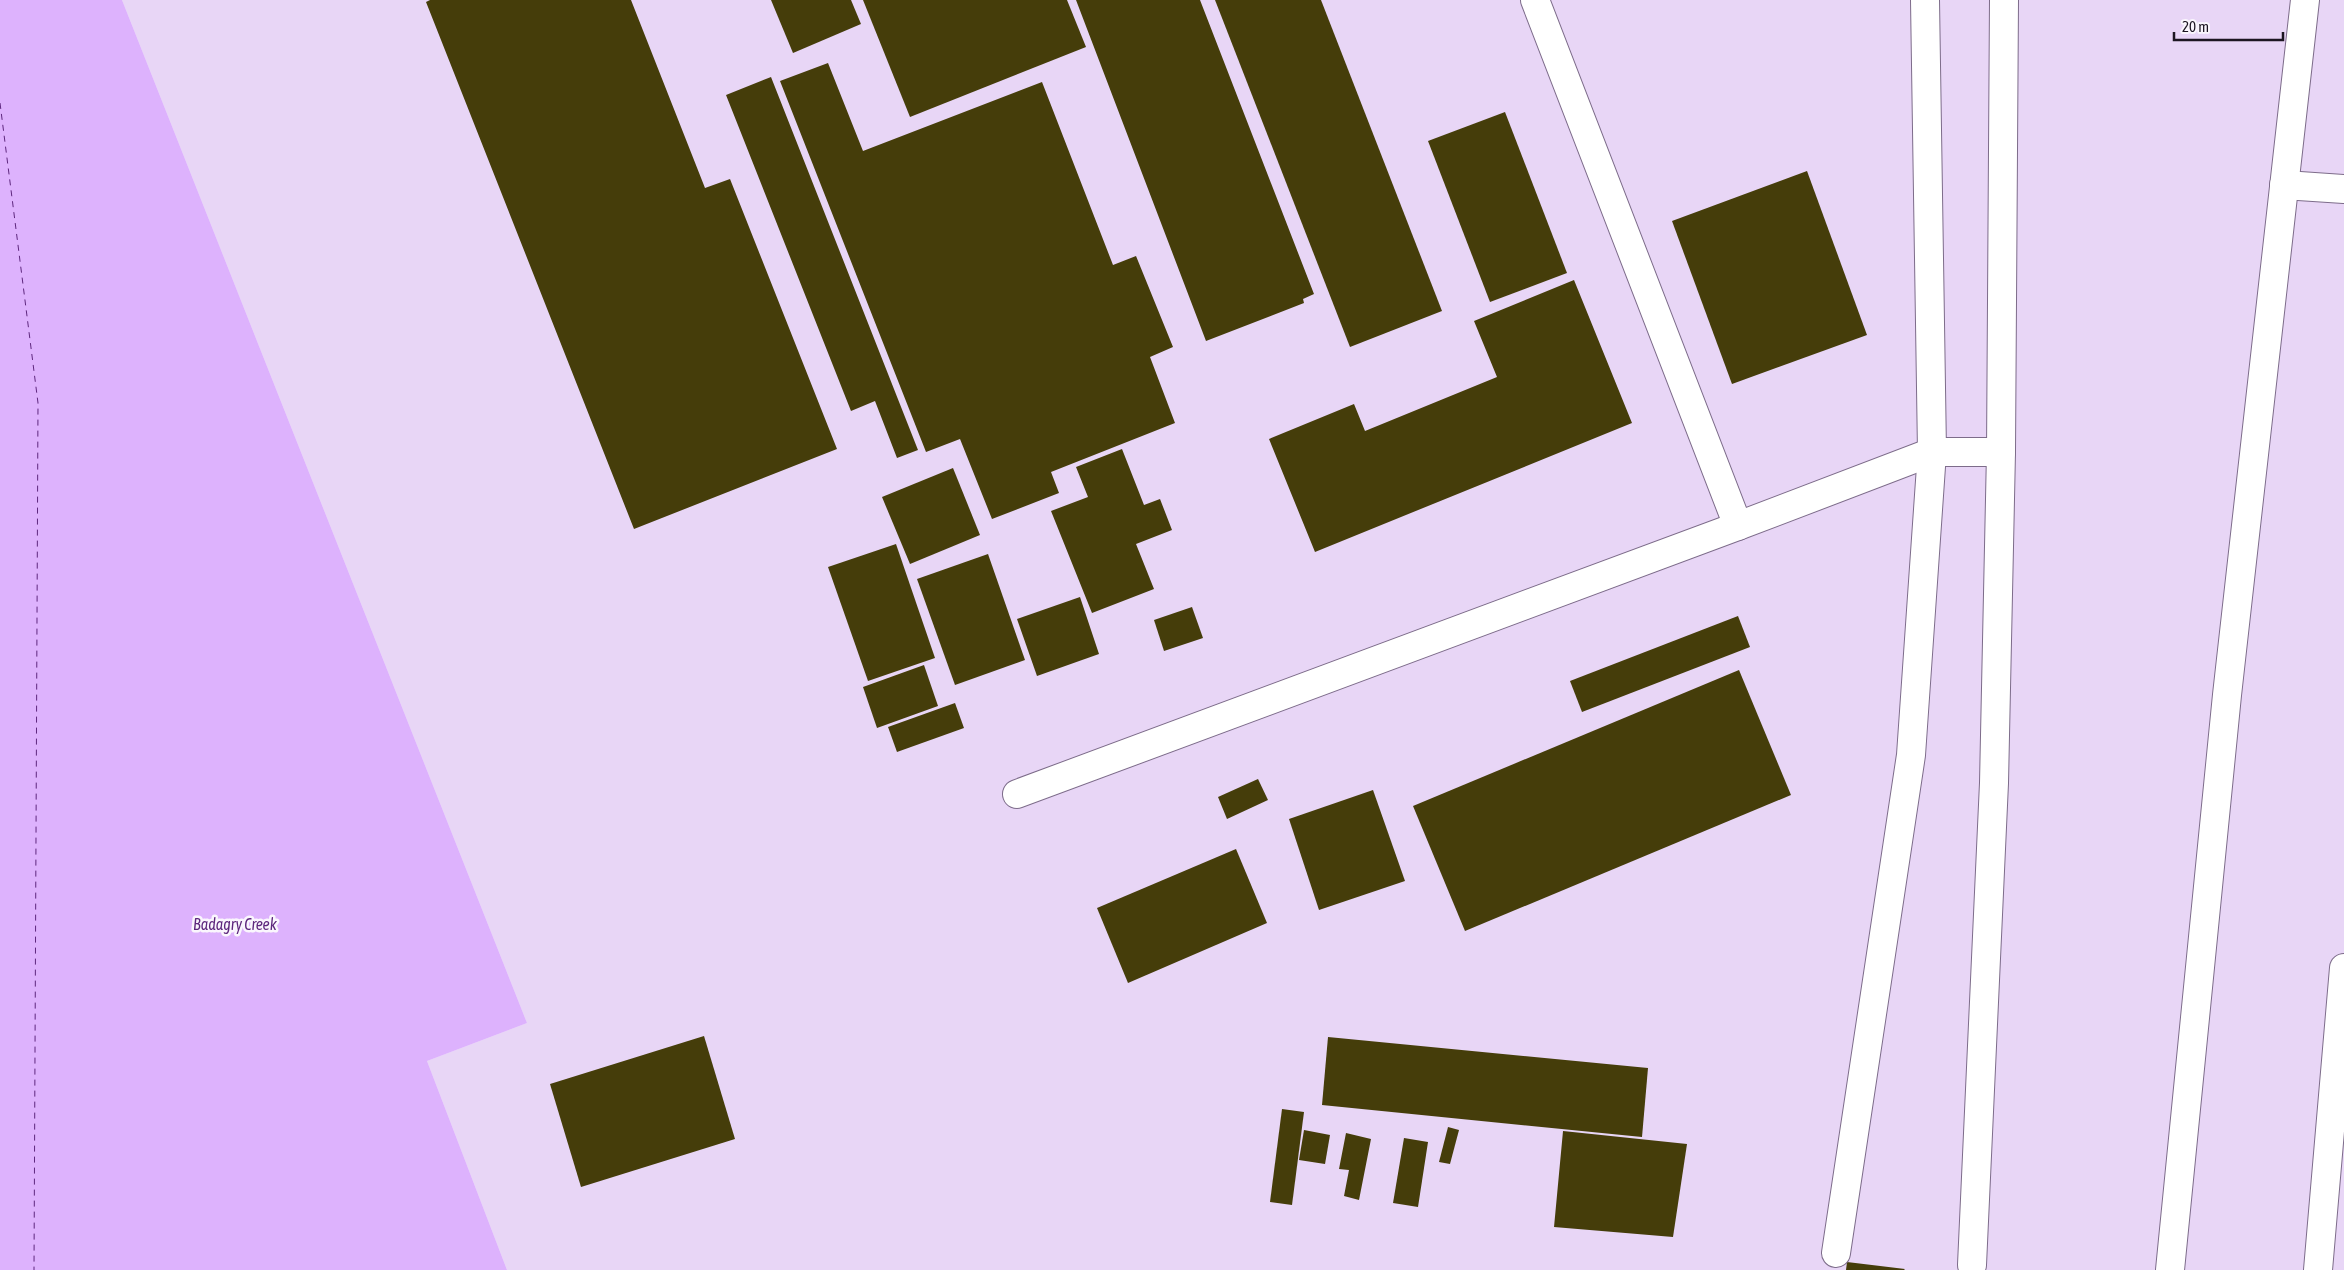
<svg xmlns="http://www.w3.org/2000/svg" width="2344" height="1270" font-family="'Asap Condensed',sans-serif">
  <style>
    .built { fill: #e8d6f6 }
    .water { fill: #ddb2fd }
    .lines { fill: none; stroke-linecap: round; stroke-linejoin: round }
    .ferry { stroke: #5d277d; stroke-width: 1; stroke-dasharray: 6 5; stroke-linecap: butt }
    .building { fill: #453d0a }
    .minor-casing { stroke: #7d6c8a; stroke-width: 30 }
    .minor { stroke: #fff; stroke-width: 28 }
    .labels { text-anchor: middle; stroke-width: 5; stroke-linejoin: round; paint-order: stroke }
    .water-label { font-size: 16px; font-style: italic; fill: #5d277d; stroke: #faf6fd }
  </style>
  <rect width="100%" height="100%" fill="#f3e4ff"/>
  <path class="built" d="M122 0H2344V1270H507L427 1061 527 1023Z"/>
  <path class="water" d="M0 0H122L527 1023 427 1061 507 1270H0Z"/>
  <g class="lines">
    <path class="ferry" d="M0 103 38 403 34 1270"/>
  </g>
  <g class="building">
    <path d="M430 0H631L705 188 730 179 837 449 634 529 426 2Z"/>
    <path d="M771 0H851L861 24 793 53Z"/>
    <path d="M863 0H1067L1086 47 910 117Z"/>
    <path d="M1076 0H1200L1314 294 1303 299 1304 303 1206 341Z"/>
    <path d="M1215 0H1321L1442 311 1350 347Z"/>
    <path d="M828 63 863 151 1042 82 1113 265 1136 256 1173 347 1150 357 1175 423 1051 472 1059 493 992 519 960 439 926 452 780 81Z"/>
    <path d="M771 77 918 450 897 458 875 401 851 411 726 95Z"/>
    <path d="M1505 112 1567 273 1490 302 1428 141Z"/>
    <path d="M1807 171 1867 335 1732 384 1672 221Z"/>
    <path d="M1574 280 1632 423 1315 552 1269 439 1354 404 1365 431 1497 377 1474 321Z"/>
    <path d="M1122 449 1144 505 1160 499 1172 530 1136 544 1154 589 1092 613 1051 511 1088 497 1076 467Z"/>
    <path d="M953 468 980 535 910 564 882 497Z"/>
    <path d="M896 544 935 658 868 681 828 567Z"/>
    <path d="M988 554 1025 660 955 685 917 579Z"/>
    <path d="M1080 597 1099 654 1037 676 1017 619Z"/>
    <path d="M1192 607 1203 638 1164 651 1154 620Z"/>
    <path d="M1738 616 1750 647 1582 712 1570 681Z"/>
    <path d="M924 665 938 706 877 728 863 687Z"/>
    <path d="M1739 670 1791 795 1465 931 1413 806Z"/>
    <path d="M955 703 964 728 897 752 888 727Z"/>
    <path d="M1258 779 1268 800 1227 819 1218 797Z"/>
    <path d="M1373 790 1405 881 1319 910 1289 819Z"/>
    <path d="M1236 849 1267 923 1128 983 1097 908Z"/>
    <path d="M704 1036 735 1139 581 1187 550 1084Z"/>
    <path d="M1328 1037 1648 1068 1642 1137 1322 1105Z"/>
    <path d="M1282 1109 1304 1112 1292 1205 1270 1202Z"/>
    <path d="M1448 1127 1459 1130 1450 1164 1439 1162Z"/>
    <path d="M1304 1130 1330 1135 1325 1164 1299 1160Z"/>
    <path d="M1563 1131 1687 1144 1673 1237 1554 1227Z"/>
    <path d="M1346 1133 1371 1139 1359 1200 1344 1196 1349 1170 1339 1169Z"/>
    <path d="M1404 1138 1428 1142 1418 1207 1393 1203Z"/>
    <path d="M1847 1262 1905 1269 1904 1270H1846Z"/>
  </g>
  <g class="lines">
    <defs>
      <g id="minor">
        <path d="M1535 0 1738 526"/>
        <path d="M2284 185 2344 189"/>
        <path d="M1017 794 1738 526 1932 452H2001"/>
        <path d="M1836 1253 1911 755 1932 452 1925 0"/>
        <path d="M1972 1265 1994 783 2001 452 2004 0"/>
        <path d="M2170 1270 2227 695 2305 0"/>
        <path d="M2318 1270 2344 968"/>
      </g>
    </defs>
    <use href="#minor" class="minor-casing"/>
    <use href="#minor" class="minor"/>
  </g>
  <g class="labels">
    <g class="water-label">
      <text x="235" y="930">Badagry Creek</text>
    </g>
  </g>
  <path d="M2174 32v8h109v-8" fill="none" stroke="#1d1622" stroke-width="2.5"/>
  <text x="2182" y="32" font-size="15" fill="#1d1622" stroke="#faf6fd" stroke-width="4" paint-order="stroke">20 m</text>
</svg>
